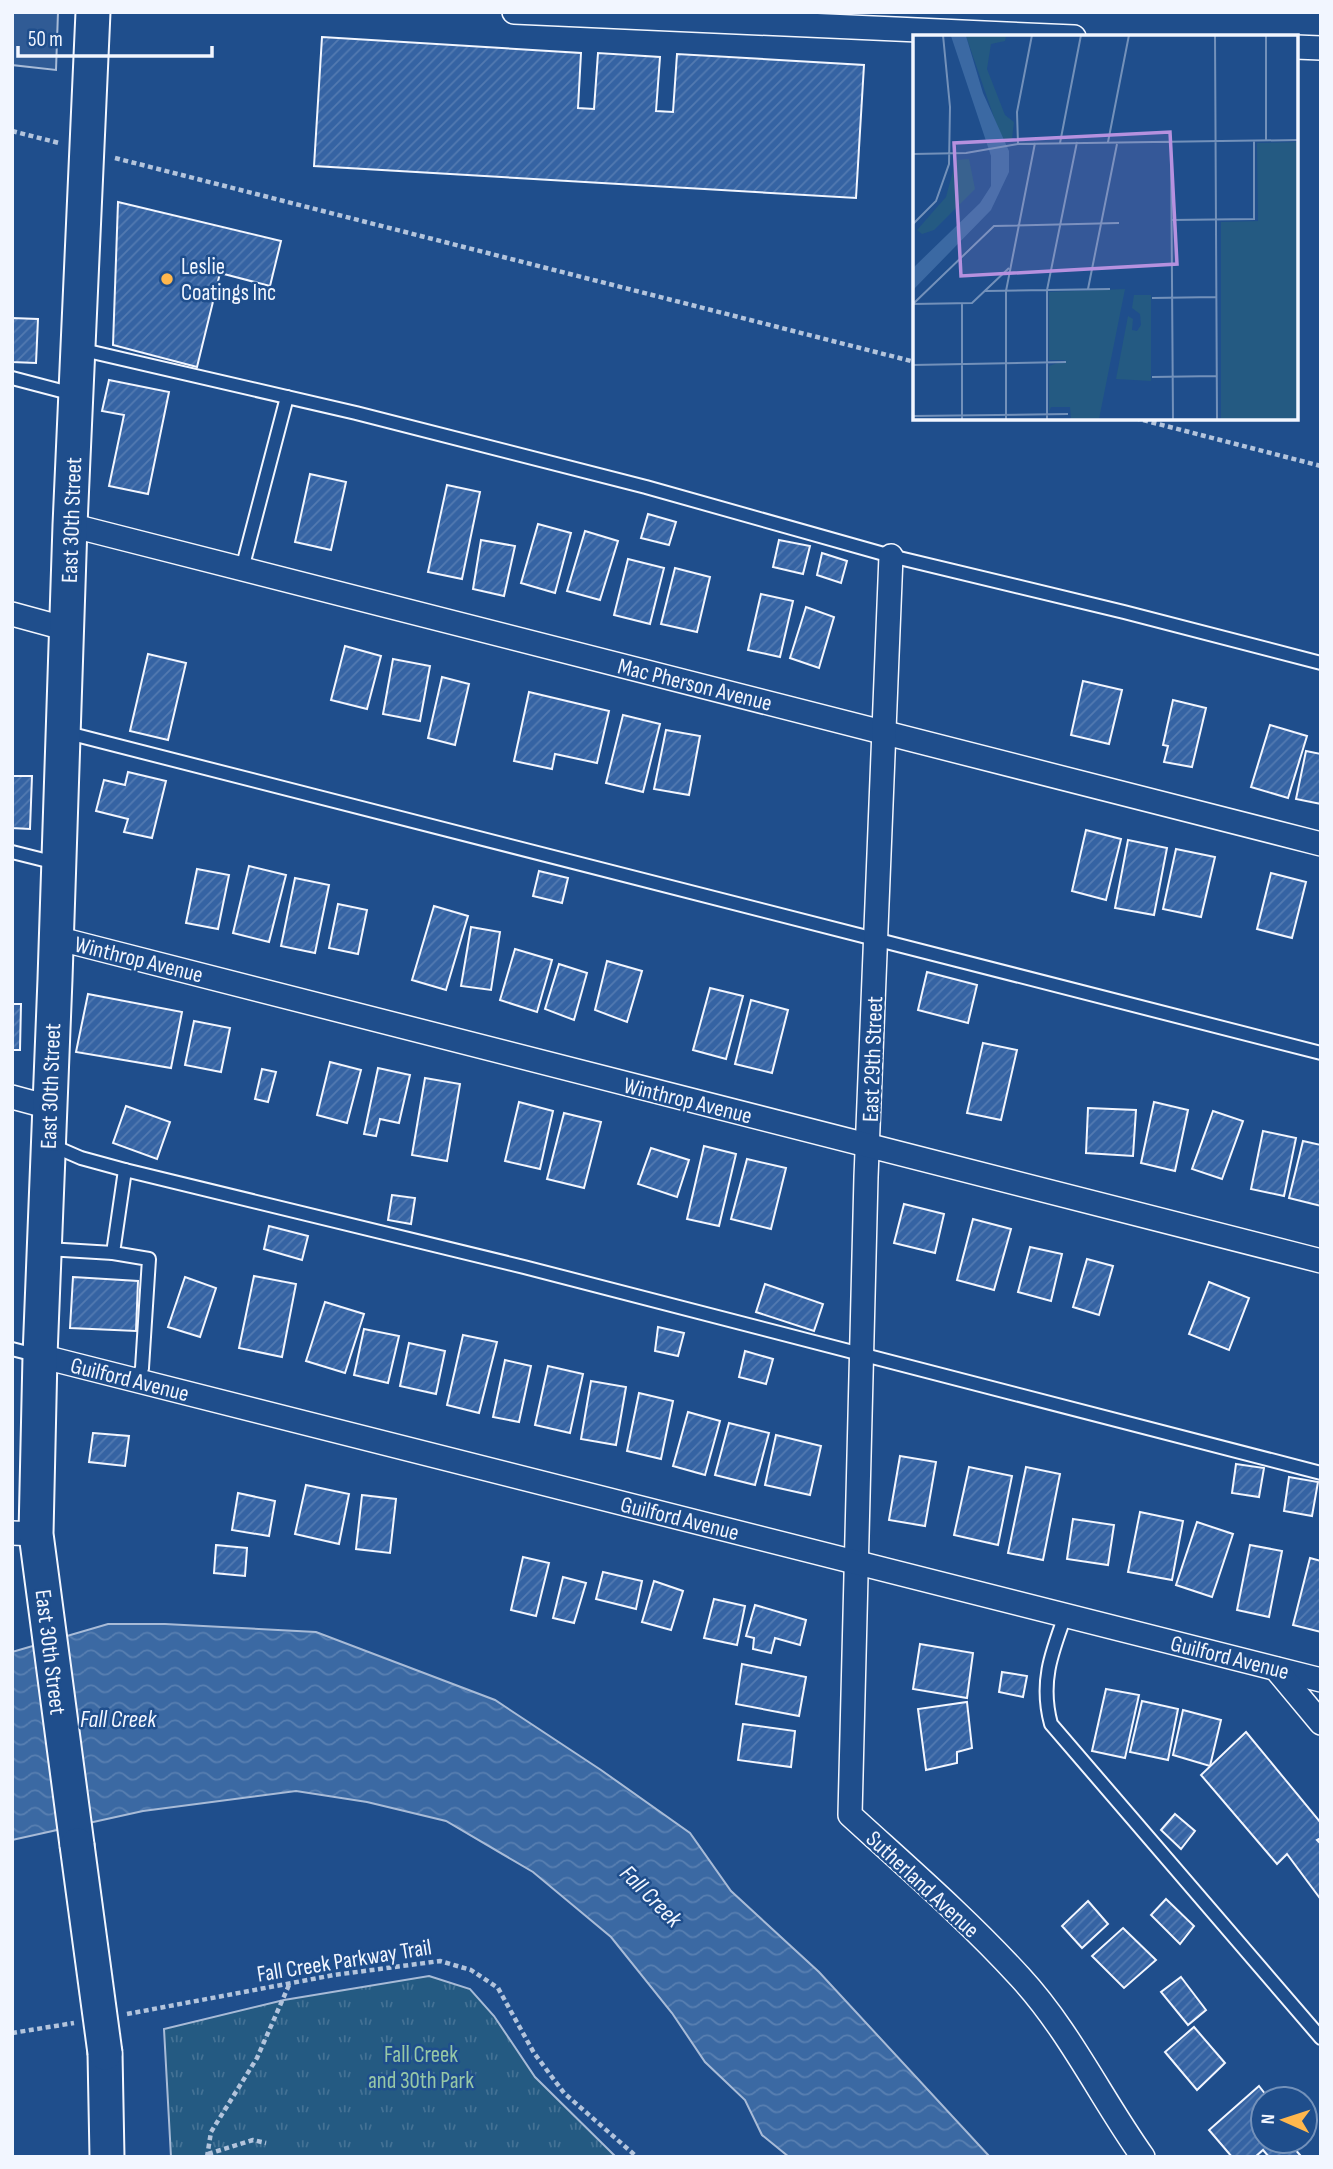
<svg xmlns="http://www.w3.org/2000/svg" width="1333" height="2169" font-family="'Sofia Sans Condensed',sans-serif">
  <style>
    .park { fill: url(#park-tufts); stroke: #a8bbd7; stroke-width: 2 }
    .parking { fill: #305b95; stroke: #a8bbd7; stroke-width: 2 }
    .water { fill: url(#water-waves); stroke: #a8bbd7; stroke-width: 2 }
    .building { fill: url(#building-hatch); stroke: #f2f6ff; stroke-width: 2 }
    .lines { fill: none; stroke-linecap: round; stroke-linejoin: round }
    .service-casing { stroke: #f2f6ff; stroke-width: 16 }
    .minor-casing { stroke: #f2f6ff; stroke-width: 26 }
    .secondary-casing { stroke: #f2f6ff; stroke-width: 37 }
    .path { stroke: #b3c4dc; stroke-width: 4.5; stroke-dasharray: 5 3.5; stroke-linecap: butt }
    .service { stroke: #1f4e8c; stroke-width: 12 }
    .minor { stroke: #1f4e8c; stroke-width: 23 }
    .secondary { stroke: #1f4e8c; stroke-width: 33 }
    .secondary-bridge-casing { stroke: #f2f6ff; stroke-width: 37; stroke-linecap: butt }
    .secondary-bridge { stroke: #1f4e8c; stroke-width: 33 }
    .poi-dot { fill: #ffb74d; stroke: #1f4e8c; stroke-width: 2.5 }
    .labels { text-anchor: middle; stroke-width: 5; stroke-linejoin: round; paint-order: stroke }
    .poi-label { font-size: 23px; fill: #f2f6ff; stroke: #1f4e8c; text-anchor: start }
    .street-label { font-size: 23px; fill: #f2f6ff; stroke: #1f4e8c }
    .park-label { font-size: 23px; fill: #97c8a6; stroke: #1f4e8c }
    .water-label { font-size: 24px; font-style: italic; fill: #f2f6ff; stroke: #1f4e8c }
    .inset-road { fill: none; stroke: #7391ba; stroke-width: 2 }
    .view { fill: #b691df; fill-opacity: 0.15; stroke: #b691df; stroke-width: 3.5 }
    .inset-edge { fill: none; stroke: #f2f6ff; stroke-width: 3.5 }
  </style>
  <defs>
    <pattern id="park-tufts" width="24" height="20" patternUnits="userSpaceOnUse" patternTransform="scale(1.75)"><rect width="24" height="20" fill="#245a82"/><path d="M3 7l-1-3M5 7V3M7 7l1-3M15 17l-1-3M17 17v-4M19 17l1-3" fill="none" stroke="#447295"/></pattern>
    <pattern id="water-waves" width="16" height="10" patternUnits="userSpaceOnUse" patternTransform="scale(1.75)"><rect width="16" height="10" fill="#3b69a3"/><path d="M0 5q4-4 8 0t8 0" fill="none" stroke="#587fb1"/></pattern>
    <pattern id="building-hatch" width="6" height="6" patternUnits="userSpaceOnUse" patternTransform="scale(1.75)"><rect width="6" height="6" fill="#3563a3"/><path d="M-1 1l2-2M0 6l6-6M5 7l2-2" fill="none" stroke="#537ab1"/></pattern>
  </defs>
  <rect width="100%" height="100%" fill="#1f4e8c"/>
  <path class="park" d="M429 1976 470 1989 494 2016 535 2077 616 2157H171L164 2029 284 2000Z"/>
  <path class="parking" d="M12 12H58L56 70 12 65Z"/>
  <path class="water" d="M108 1624H165L316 1632 495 1700 601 1770 690 1833 731 1891 819 1972 990 2157H789L762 2135 745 2100 705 2062 672 2013 611 1937 533 1872 446 1821 367 1802 296 1791 143 1811 12 1840V1652Z"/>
  <g class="building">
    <path d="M322 37 581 53 578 108 594 109 598 53 660 57 656 111 673 112 677 54 864 65 856 198 314 166Z"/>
    <path d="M118 202 281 241 270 286 220 273 197 367 113 345Z"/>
    <path d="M12 318 38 319 36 363 12 362Z"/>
    <path d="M109 380 169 392 148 494 109 486 124 415 102 411Z"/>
    <path d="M310 474 346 482 331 550 295 542Z"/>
    <path d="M447 485 480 492 462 579 428 572Z"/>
    <path d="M648 514 676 522 669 545 641 538Z"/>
    <path d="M538 524 571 533 555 593 521 583Z"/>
    <path d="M585 531 618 541 600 600 567 591Z"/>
    <path d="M481 540 515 546 504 596 473 589Z"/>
    <path d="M779 540 810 546 803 574 773 567Z"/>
    <path d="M822 553 847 561 841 583 817 575Z"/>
    <path d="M628 559 664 568 650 624 614 615Z"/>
    <path d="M675 568 710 577 697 632 661 624Z"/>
    <path d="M761 594 793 601 780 657 748 650Z"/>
    <path d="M806 607 834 617 819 668 790 658Z"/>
    <path d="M345 646 381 656 367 709 331 700Z"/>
    <path d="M148 654 186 663 168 740 130 731Z"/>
    <path d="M393 659 430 666 420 721 383 714Z"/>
    <path d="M442 677 469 684 455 745 428 738Z"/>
    <path d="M1083 681 1122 690 1109 744 1071 735Z"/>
    <path d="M529 692 609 711 597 763 555 754 552 769 514 761Z"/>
    <path d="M1173 700 1206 708 1192 767 1164 762 1168 746 1163 745Z"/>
    <path d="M623 715 660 724 643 792 606 783Z"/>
    <path d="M1270 725 1307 736 1288 798 1251 787Z"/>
    <path d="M666 730 700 736 689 795 654 789Z"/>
    <path d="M1306 751 1321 754V804L1296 799Z"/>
    <path d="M128 772 166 781 152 838 124 832 128 819 96 811 104 780 125 785Z"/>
    <path d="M12 776H32L30 829 12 828Z"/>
    <path d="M1086 830 1121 839 1106 900 1072 891Z"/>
    <path d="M1128 840 1167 848 1154 915 1115 908Z"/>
    <path d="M1176 849 1215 857 1201 917 1163 909Z"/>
    <path d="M249 866 286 875 269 942 233 933Z"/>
    <path d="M197 869 229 875 218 929 186 923Z"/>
    <path d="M539 871 568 878 562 903 533 896Z"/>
    <path d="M1271 873 1306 882 1292 938 1257 929Z"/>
    <path d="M295 878 329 885 315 953 281 946Z"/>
    <path d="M338 904 367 910 358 954 329 948Z"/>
    <path d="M434 906 468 916 446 990 412 980Z"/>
    <path d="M471 927 500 932 491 990 461 986Z"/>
    <path d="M515 949 552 960 537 1012 500 1000Z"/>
    <path d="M607 961 642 971 627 1022 595 1010Z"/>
    <path d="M559 964 587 973 574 1020 545 1009Z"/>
    <path d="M927 972 977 985 968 1023 918 1010Z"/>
    <path d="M710 988 743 996 726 1059 693 1050Z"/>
    <path d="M88 994 182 1012 171 1068 76 1052Z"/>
    <path d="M751 1000 788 1010 772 1073 735 1064Z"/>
    <path d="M12 1004H21L20 1050H12Z"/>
    <path d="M194 1021 230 1028 221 1072 185 1065Z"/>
    <path d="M983 1043 1017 1050 1001 1120 967 1113Z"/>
    <path d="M330 1062 361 1070 347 1123 317 1115Z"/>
    <path d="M378 1068 410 1075 399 1123 380 1119 376 1136 364 1134Z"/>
    <path d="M262 1069 276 1072 268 1102 255 1099Z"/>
    <path d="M425 1078 460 1084 447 1161 412 1155Z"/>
    <path d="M519 1102 553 1111 540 1169 505 1161Z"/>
    <path d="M1154 1102 1188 1110 1175 1171 1141 1163Z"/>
    <path d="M126 1106 170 1122 157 1159 113 1143Z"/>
    <path d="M1088 1108 1136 1110 1133 1156 1086 1153Z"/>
    <path d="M1213 1111 1243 1121 1222 1179 1192 1169Z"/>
    <path d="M564 1113 601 1122 584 1188 547 1179Z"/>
    <path d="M1263 1131 1296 1138 1284 1196 1251 1189Z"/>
    <path d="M1303 1141 1321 1145V1206L1289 1198Z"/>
    <path d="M704 1146 736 1154 719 1226 687 1219Z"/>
    <path d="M651 1148 689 1160 677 1197 638 1184Z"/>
    <path d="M747 1159 786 1168 771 1229 731 1219Z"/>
    <path d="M392 1195 415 1198 411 1224 388 1220Z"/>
    <path d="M904 1204 944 1214 935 1253 894 1243Z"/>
    <path d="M973 1219 1011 1229 994 1290 957 1280Z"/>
    <path d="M269 1226 308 1236 302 1260 264 1249Z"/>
    <path d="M1030 1247 1062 1254 1051 1301 1018 1292Z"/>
    <path d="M1087 1259 1113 1266 1099 1315 1073 1307Z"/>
    <path d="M254 1276 296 1284 282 1357 239 1348Z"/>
    <path d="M73 1277 138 1281 136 1331 70 1328Z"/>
    <path d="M185 1277 216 1288 200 1337 168 1327Z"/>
    <path d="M1209 1282 1249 1298 1229 1350 1189 1334Z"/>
    <path d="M765 1284 823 1304 814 1331 756 1312Z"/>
    <path d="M325 1302 364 1314 345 1373 306 1361Z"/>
    <path d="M658 1327 684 1333 678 1356 655 1351Z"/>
    <path d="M364 1329 399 1336 388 1383 354 1375Z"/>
    <path d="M463 1335 497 1342 479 1413 447 1405Z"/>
    <path d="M409 1343 445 1351 436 1394 400 1386Z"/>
    <path d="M745 1351 773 1359 766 1384 739 1377Z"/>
    <path d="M505 1360 531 1366 519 1422 493 1417Z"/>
    <path d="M548 1366 583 1374 570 1433 535 1425Z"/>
    <path d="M591 1381 626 1387 616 1445 581 1439Z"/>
    <path d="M639 1393 673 1401 661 1459 627 1451Z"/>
    <path d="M688 1412 720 1421 705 1475 673 1466Z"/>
    <path d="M729 1423 769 1433 755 1485 715 1475Z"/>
    <path d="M93 1433 129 1436 125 1466 89 1462Z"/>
    <path d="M776 1435 821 1446 810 1495 765 1485Z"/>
    <path d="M900 1456 936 1462 925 1526 889 1520Z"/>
    <path d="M1236 1464 1264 1468 1259 1497 1232 1493Z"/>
    <path d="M969 1467 1012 1476 998 1545 954 1535Z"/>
    <path d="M1026 1467 1060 1474 1043 1560 1008 1553Z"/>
    <path d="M1289 1477 1318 1482 1312 1516 1284 1511Z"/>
    <path d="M306 1485 349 1494 339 1544 295 1534Z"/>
    <path d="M238 1493 275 1501 269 1536 232 1530Z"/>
    <path d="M362 1495 396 1499 390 1553 356 1549Z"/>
    <path d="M1140 1512 1183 1521 1172 1580 1128 1572Z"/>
    <path d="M1073 1519 1114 1525 1108 1565 1067 1559Z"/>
    <path d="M1197 1522 1233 1534 1212 1597 1176 1585Z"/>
    <path d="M216 1545 247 1548 245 1576 214 1573Z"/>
    <path d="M1250 1545 1282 1551 1269 1617 1237 1610Z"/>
    <path d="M523 1557 549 1563 536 1616 511 1610Z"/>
    <path d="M1310 1558 1321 1561V1632L1293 1625Z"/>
    <path d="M603 1572 642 1581 636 1609 596 1599Z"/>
    <path d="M563 1577 586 1583 574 1623 553 1618Z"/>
    <path d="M654 1581 683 1591 671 1630 642 1622Z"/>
    <path d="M714 1599 745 1606 737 1645 704 1638Z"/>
    <path d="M755 1605 806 1620 800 1645 775 1638 771 1653 753 1649 754 1638 746 1636Z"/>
    <path d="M920 1644 973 1653 967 1698 913 1689Z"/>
    <path d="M742 1664 806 1677 799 1716 736 1704Z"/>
    <path d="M1002 1672 1027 1676 1023 1697 999 1692Z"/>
    <path d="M1106 1689 1139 1695 1125 1758 1092 1751Z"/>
    <path d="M1142 1701 1178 1709 1168 1760 1130 1752Z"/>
    <path d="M967 1702 972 1748 957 1752V1763L926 1770 918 1709Z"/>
    <path d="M1183 1710 1221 1720 1210 1766 1173 1755Z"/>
    <path d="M743 1724 795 1731 791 1767 738 1760Z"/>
    <path d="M1246 1732 1321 1823V1838L1317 1840 1321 1844V1895L1319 1897 1287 1854 1277 1864 1201 1775Z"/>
    <path d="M1175 1814 1195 1831 1181 1849 1161 1830Z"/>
    <path d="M1166 1899 1194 1926 1180 1944 1151 1915Z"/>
    <path d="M1088 1901 1108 1924 1082 1948 1062 1926Z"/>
    <path d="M1123 1928 1156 1960 1124 1988 1092 1956Z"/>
    <path d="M1181 1977 1206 2010 1188 2025 1161 1992Z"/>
    <path d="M1194 2027 1225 2063 1197 2090 1165 2052Z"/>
    <path d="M1259 2086 1269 2099H1263V2141H1288L1300 2155 1298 2157H1269L1263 2150 1255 2157H1232L1209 2130Z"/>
  </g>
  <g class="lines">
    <defs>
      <g id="service">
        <path d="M79 349 356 413 646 487 891 556 1124 612 1321 663"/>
        <path d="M12 378 73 394"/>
        <path d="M242 569 287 397"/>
        <path d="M64 732 1321 1053"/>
        <path d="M12 852 56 863"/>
        <path d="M51 1145 81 1158 125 1170 524 1267 1321 1473"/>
        <path d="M125 1170 113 1253 149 1259 142 1368 137 1381"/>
        <path d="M47 1249 113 1253"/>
        <path d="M12 1349 39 1356"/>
        <path d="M1065 1616C1051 1654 1040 1683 1051 1724L1321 2038"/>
      </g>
      <g id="minor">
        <path d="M514 12 1074 37"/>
        <path d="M1296 47 1321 48"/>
        <path d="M70 525 1321 844"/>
        <path d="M891 556 866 1177 850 1815C908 1868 967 1919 1020 1977 1069 2030 1101 2098 1143 2157"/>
        <path d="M12 614 67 629"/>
        <path d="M56 938 1321 1261"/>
        <path d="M12 1097 49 1107"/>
        <path d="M40 1356 1321 1680"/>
        <path d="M12 1533 36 1534"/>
        <path d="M1276 1669 1321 1723"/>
      </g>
      <g id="secondary">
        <path d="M77 1845 36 1534 40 1356 55 979 70 525 93 12"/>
        <path d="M105 2053 107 2157"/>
      </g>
    </defs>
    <use href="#service" class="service-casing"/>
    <use href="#minor" class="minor-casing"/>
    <use href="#secondary" class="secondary-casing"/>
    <g class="path">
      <path d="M12 131 59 143"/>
      <path d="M115 158 915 362"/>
      <path d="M1135 418 1321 466"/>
      <path d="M127 2014 334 1975 440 1961 471 1970 498 1988 534 2053 564 2093 637 2157"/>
      <path d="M12 2033 74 2023"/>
      <path d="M208 2154 253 2140 266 2143"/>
      <path d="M207 2157 211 2132 257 2058 289 1985"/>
    </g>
    <use href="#service" class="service"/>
    <use href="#minor" class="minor"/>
    <use href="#secondary" class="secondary"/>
    <defs>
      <path id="secondary-bridge" d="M77 1845 105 2053"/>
    </defs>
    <use href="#secondary-bridge" class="secondary-bridge-casing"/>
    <use href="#secondary-bridge" class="secondary-bridge"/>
  </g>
  <circle class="poi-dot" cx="167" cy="279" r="7"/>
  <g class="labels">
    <g class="poi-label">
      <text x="181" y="274">Leslie<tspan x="181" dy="26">Coatings Inc</tspan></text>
    </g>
    <g class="street-label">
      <text transform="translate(71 520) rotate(-88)" y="8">East 30th Street</text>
      <text transform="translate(695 684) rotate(14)" y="8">Mac Pherson Avenue</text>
      <text transform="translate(139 959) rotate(14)" y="8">Winthrop Avenue</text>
      <text transform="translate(872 1059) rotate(-88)" y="8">East 29th Street</text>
      <text transform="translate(50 1086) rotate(-88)" y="8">East 30th Street</text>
      <text transform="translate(688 1100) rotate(14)" y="8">Winthrop Avenue</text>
      <text transform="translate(130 1379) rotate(14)" y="8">Guilford Avenue</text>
      <text transform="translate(680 1518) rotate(14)" y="8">Guilford Avenue</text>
      <text transform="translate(51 1652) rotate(83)" y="8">East 30th Street</text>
      <text transform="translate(1230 1657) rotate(14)" y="8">Guilford Avenue</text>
      <text transform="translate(923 1884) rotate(43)" y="8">Sutherland Avenue</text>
      <text transform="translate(344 1960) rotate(-9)" y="8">Fall Creek Parkway Trail</text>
    </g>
    <g class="park-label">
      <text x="421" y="2062">Fall Creek<tspan x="421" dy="26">and 30th Park</tspan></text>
    </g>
    <g class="water-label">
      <text x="118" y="1727">Fall Creek</text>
      <text transform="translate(651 1896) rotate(45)" y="8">Fall Creek</text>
    </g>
  </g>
  <g transform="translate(913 35)">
    <rect width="385" height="385" fill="#1f4e8c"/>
    <path d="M212 254 186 384H158L157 372H138L136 377V331L153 325H136V257Z" fill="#245a82"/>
    <path d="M53 1H93L92 6 78 9 74 34 92 80 101 87 99 104 92 105 86 97ZM221 260H238V346L203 344 215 281 220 284 219 295 224 296 228 290 227 279 219 273Z" fill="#245a82"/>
    <path d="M385 107V384L308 385V187L345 186 344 108ZM56 124 62 154 21 195 9 199 4 195 33 162 43 125Z" fill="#245a82"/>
    <path d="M38 1H53L70 58 96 116V137L78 175 0 255V233L67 168 78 151V121Z" fill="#3b69a3"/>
    <path class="inset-road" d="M302 0 304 385M353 105V0M195 107 216 0M258 107 260 385M147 108 168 0M105 109 104 77 119 0M0 119 53 118 105 109 385 105M258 185 341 184V105M0 189 23 166 36 129 37 72 30 0M175 254 204 109M72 256 197 254M239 263 303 262M49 268V385M0 269 81 191 206 188M0 269 59 268 96 233M0 330 153 327M239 342 303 341M0 381 155 379M93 385V256L122 108M134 385V255L164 107"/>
    <path class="view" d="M257 97 264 229 48 241 41 108Z"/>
    <rect width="385" height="385" class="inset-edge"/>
  </g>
  <rect width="1333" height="2169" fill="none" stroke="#f2f6ff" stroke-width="28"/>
  <g transform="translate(1284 2120) rotate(273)"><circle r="33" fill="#1f4e8c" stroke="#7391ba" stroke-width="2"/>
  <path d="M0-5L12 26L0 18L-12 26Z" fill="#ffb74d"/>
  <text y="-10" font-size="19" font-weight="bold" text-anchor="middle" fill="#f2f6ff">N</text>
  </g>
  <path d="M18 46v10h194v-10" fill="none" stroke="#f2f6ff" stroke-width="3.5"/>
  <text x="28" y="46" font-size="21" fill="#f2f6ff" stroke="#1f4e8c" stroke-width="5" paint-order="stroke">50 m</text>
</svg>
